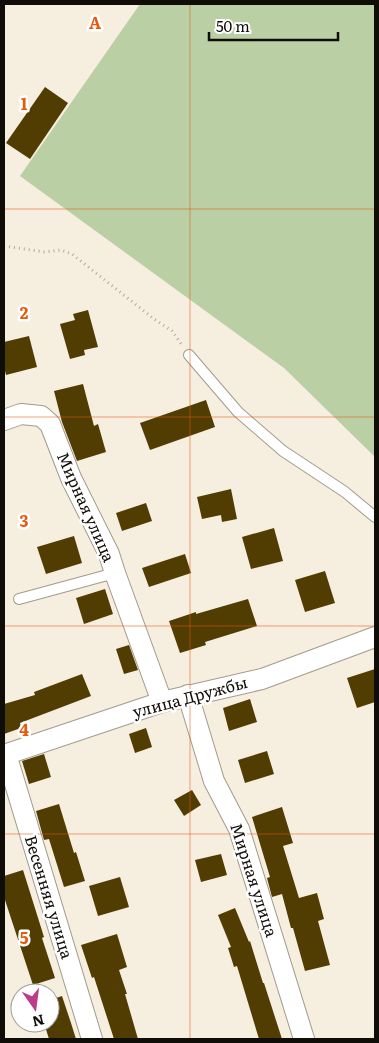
<svg xmlns="http://www.w3.org/2000/svg" width="379" height="1043" font-family="Literata,serif">
  <style>
    .green { fill: #bacfa4 }
    .building { fill: #513c01 }
    .lines { fill: none; stroke-linecap: round; stroke-linejoin: round }
    .service-casing { stroke: #a29b8d; stroke-width: 12 }
    .minor-casing { stroke: #a29b8d; stroke-width: 22 }
    .path { stroke: #b0aa9e; stroke-width: 3; stroke-dasharray: 1 4; stroke-linecap: butt }
    .service { stroke: #fff; stroke-width: 10 }
    .minor { stroke: #fff; stroke-width: 20 }
    .grid { fill: none; stroke: #e8590c; stroke-width: 1; stroke-opacity: 0.55 }
    .labels { text-anchor: middle; stroke-width: 5; stroke-linejoin: round; paint-order: stroke }
    .street-label { font-size: 16px; fill: #100d08; stroke: #fff }
    .grid-label { font-size: 16px; text-anchor: middle; font-weight: bold; fill: #e8590c; stroke: #fff; stroke-width: 5; stroke-linejoin: round; paint-order: stroke }
  </style>
  <rect width="100%" height="100%" fill="#f6efe0"/>
  <path class="green" d="M140 4H375V457L284 368 20 176Z"/>
  <g class="building">
    <path d="M45 87 68 103 30 159 6 143Z"/>
    <path d="M88 310 98 347 84 350 85 355 70 359 60 324 75 320 73 314Z"/>
    <path d="M29 336 37 367 6 375 4 367V342Z"/>
    <path d="M83 384 94 426 98 424 106 452 77 461 62 422 54 391Z"/>
    <path d="M206 400 215 427 150 450 140 423Z"/>
    <path d="M231 489 237 519 222 522 221 515 202 519 197 497Z"/>
    <path d="M146 503 152 521 122 531 116 513Z"/>
    <path d="M274 528 283 561 251 569 242 537Z"/>
    <path d="M74 536 82 563 46 574 37 547Z"/>
    <path d="M185 554 191 573 149 587 142 568Z"/>
    <path d="M325 571 335 603 305 612 295 580Z"/>
    <path d="M105 589 113 614 84 624 76 598Z"/>
    <path d="M248 599 257 626 205 642 206 645 180 653 169 621 196 612V614Z"/>
    <path d="M129 645 138 670 124 674 116 649Z"/>
    <path d="M375 669V702L357 708 347 678Z"/>
    <path d="M82 674 91 696 20 723 21 728 4 734V704L35 695 34 692Z"/>
    <path d="M250 699 257 722 229 731 223 708Z"/>
    <path d="M146 728 152 747 135 753 129 734Z"/>
    <path d="M267 751 274 774 245 783 238 760Z"/>
    <path d="M44 754 51 777 29 784 22 761Z"/>
    <path d="M192 790 201 805 184 816 174 800Z"/>
    <path d="M59 804 74 853 76 852 85 881 64 887 49 839 44 840 36 811Z"/>
    <path d="M282 807 293 843 283 846 299 898 317 893 324 919 318 921 330 965 305 971 293 928H291L282 894 272 897 267 878 270 877 252 817Z"/>
    <path d="M221 854 227 875 201 882 195 860Z"/>
    <path d="M23 870 44 937 42 938 55 978 33 985 4 897V876Z"/>
    <path d="M120 877 129 907 98 916 89 886Z"/>
    <path d="M235 908 249 942 250 941 263 983H264L282 1039H259L237 966 234 967 228 948 231 947 218 915Z"/>
    <path d="M117 934 127 967 119 970 127 994H125L138 1039H114L94 977 92 978 81 945Z"/>
    <path d="M62 996 71 1023 76 1039H49L44 1023H50V1000Z"/>
  </g>
  <g class="lines">
    <defs>
      <g id="service">
        <path d="M189 355 238 412 283 451 345 492 375 517"/>
        <path d="M19 599 115 573"/>
      </g>
      <g id="minor">
        <path d="M4 420 21 414 41 416 50 424 71 478 109 554 115 573 162 702"/>
        <path d="M188 695 214 781 239 829 304 1039"/>
        <path d="M6 754 92 1039"/>
        <path d="M4 755 162 702 262 679 375 637"/>
      </g>
    </defs>
    <use href="#service" class="service-casing"/>
    <use href="#minor" class="minor-casing"/>
    <path class="path" d="M4 246 45 252 61 250 72 254 154 319 172 331 182 345"/>
    <use href="#service" class="service"/>
    <use href="#minor" class="minor"/>
  </g>
  <path class="grid" d="M190 4V1039M4 209H375M4 417H375M4 626H375M4 834H375"/>
  <g class="labels">
    <g class="street-label">
      <text transform="translate(86 507) rotate(66)" y="6">Мирная улица</text>
      <text transform="translate(190 697) rotate(-15)" y="6">улица Дружбы</text>
      <text transform="translate(254 880) rotate(72)" y="6">Мирная улица</text>
      <text transform="translate(49 897) rotate(73)" y="6">Весенняя улица</text>
    </g>
  </g>
  <g class="grid-label">
    <text x="95" y="29">A</text>
    <text x="24" y="110">1</text>
    <text x="24" y="319">2</text>
    <text x="24" y="527">3</text>
    <text x="24" y="736">4</text>
    <text x="24" y="944">5</text>
  </g>
  <rect width="379" height="1043" fill="none" stroke="#100d08" stroke-width="10"/>
  <g transform="translate(35 1008) rotate(166)"><circle r="24" fill="#ffffff" stroke="#9f9e9c"/>
  <path d="M0-4L9 19L0 12L-9 19Z" fill="#bc3c89"/>
  <text y="-8" font-size="14" font-weight="bold" text-anchor="middle" fill="#100d08">N</text>
  </g>
  <path d="M209 32v8h129v-8" fill="none" stroke="#100d08" stroke-width="2.5"/>
  <text x="216" y="32" font-size="15" fill="#100d08" stroke="#ffffff" stroke-width="4" paint-order="stroke">50 m</text>
</svg>
